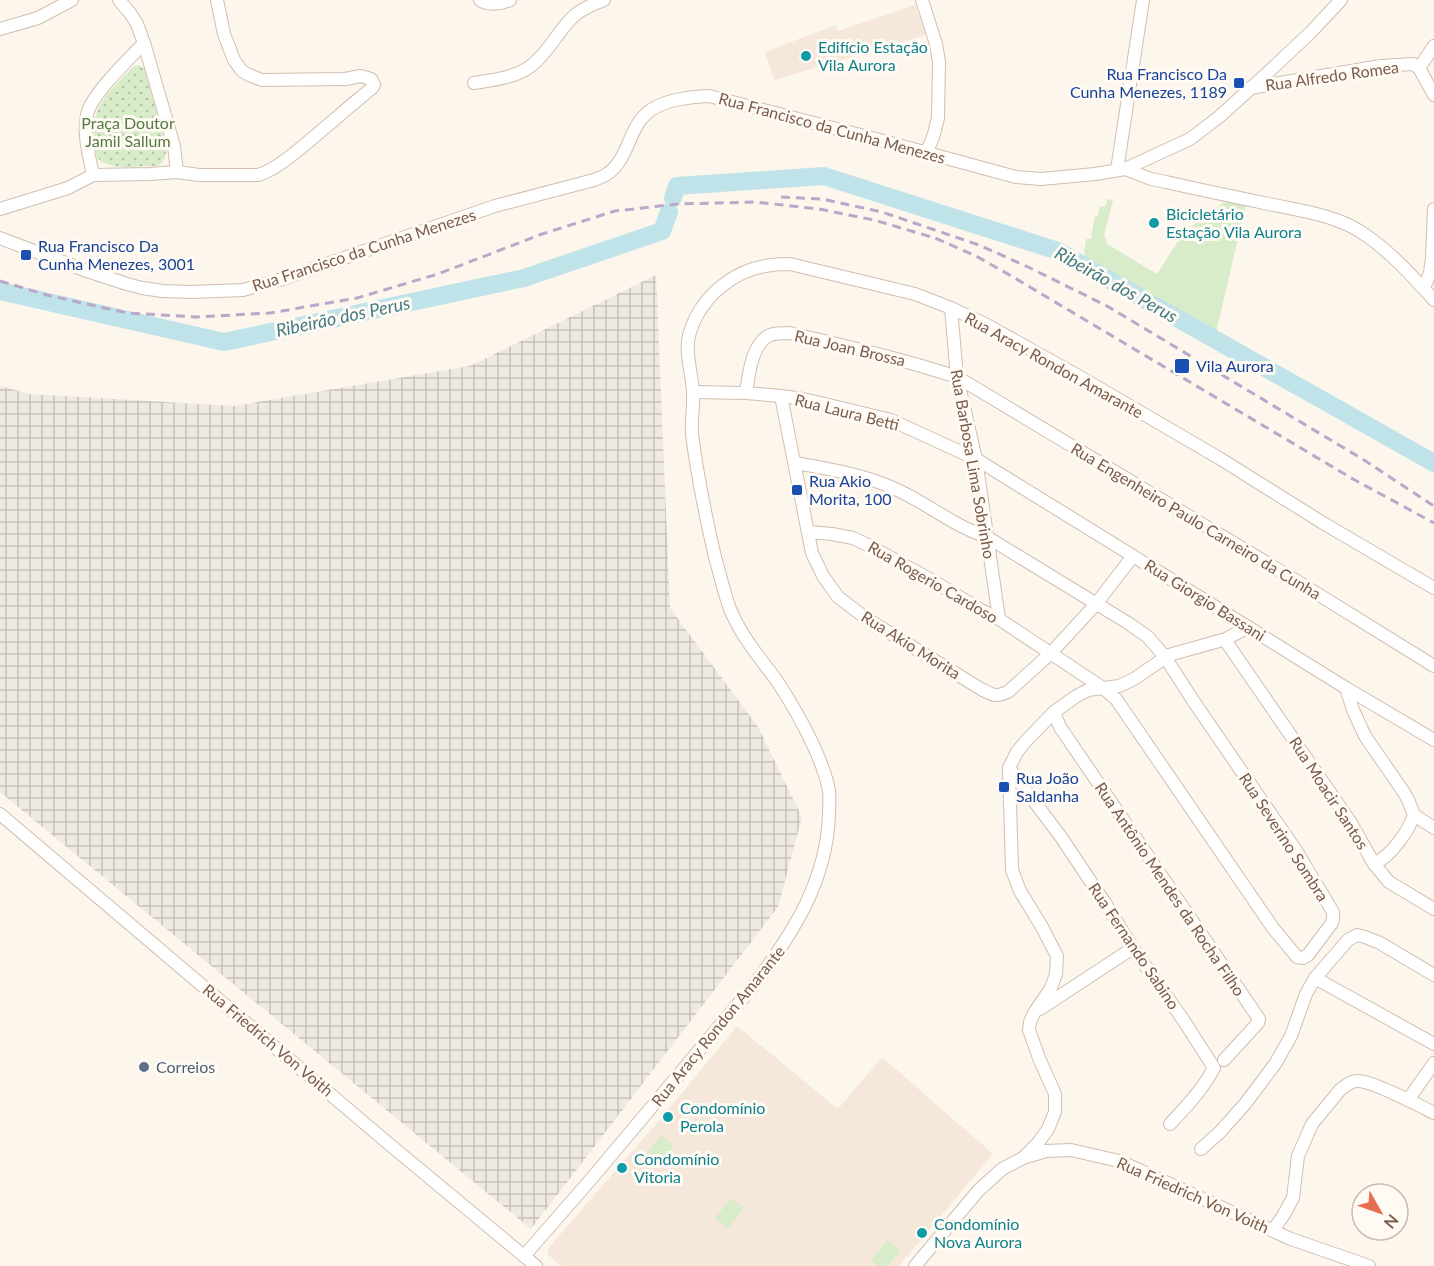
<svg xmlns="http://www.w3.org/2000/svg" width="1434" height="1266" font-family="Lato,sans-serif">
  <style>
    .residential { fill: #f5e8da }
    .industrial { fill: url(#industrial-grid) }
    .grass { fill: #d8ecc9 }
    .park { fill: url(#park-dots) }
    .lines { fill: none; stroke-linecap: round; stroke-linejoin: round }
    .river { stroke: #bfe3e8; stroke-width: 18 }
    .minor-casing { stroke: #d1beb0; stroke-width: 14 }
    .minor { stroke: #fff; stroke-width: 12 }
    .rail { stroke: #b9a8c9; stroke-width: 3; stroke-dasharray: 9 6; stroke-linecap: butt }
    .culture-dot { fill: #0f9aa8; stroke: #fffaf3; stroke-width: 2 }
    .transit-dot { fill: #1a4fb4; stroke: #fffaf3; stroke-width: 2 }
    .service-dot { fill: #5c6f8a; stroke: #fffaf3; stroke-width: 2 }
    .labels { text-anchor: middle; stroke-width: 6; stroke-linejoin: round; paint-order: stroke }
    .culture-label { font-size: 16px; fill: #0d838f; stroke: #fffaf3; text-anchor: start }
    .transit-label { font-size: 16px; fill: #164399; stroke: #fffaf3; text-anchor: start }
    .street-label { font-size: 16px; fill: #7a5c4d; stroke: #fffaf3 }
    .park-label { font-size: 16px; fill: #537a41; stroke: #fffaf3 }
    .service-label { font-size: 16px; fill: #4e5e75; stroke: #fffaf3; text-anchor: start }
    .water-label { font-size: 18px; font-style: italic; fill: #437c86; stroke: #fffaf3 }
  </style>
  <defs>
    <pattern id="industrial-grid" width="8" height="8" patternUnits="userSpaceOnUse" patternTransform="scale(1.5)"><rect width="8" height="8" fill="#efe9e4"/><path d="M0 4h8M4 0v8" fill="none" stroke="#c7c0bb"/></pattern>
    <pattern id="park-dots" width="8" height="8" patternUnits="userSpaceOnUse" patternTransform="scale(1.5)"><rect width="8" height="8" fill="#d8ecc9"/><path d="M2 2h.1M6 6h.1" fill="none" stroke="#b4c2a5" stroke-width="1.8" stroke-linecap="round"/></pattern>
  </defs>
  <rect width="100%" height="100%" fill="#fdf6ec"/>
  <g class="residential">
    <path d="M915 5 926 35 774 80 765 52 835 25 838 31Z"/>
    <path d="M737 1026 838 1109 882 1057 993 1154 899 1266H561L547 1254 550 1246 669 1109Z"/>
  </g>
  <path class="industrial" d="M656 275 670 608 758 727 802 817 778 907 531 1229 0 792V386L30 394 234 406 470 366Z"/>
  <g class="grass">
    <path d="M1108 199 1113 200 1104 235 1107 244 1157 274 1188 226 1191 227 1226 201 1246 204 1215 337 1087 260 1084 253 1086 239H1091L1095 216H1098L1100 206 1105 207Z"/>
    <path d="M661 1135 674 1146 658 1166 645 1155Z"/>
    <path d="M731 1198 744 1208 727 1229 715 1218Z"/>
    <path d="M888 1240 900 1251 888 1266H878L871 1260Z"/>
  </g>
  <path class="park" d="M138 65 144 68 146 75 165 141C167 151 167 161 157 166 141 166 116 170 102 162 96 158 95 152 95 146 94 138 93 130 94 122 97 102 117 83 131 69L134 66Z"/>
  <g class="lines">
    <g class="river">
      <path d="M673 198 677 186 824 176 1058 251 1434 463"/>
      <path d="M0 291 224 342 524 278 662 231 669 212"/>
    </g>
    <defs>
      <g id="minor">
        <path d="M119 0 130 13 137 24 144 43 174 146 177 172"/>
        <path d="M480 0C488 6 501 4 510 0"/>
        <path d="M922 0 936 44 939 62 938 118 934 134 927 152"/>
        <path d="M0 29 38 18 72 0"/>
        <path d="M1419 68 1434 46"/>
        <path d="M474 83C493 80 516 78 532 65 550 51 558 30 575 15 583 8 594 4 604 0"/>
        <path d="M1250 88 1381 66 1413 64 1419 68 1434 95"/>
        <path d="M1125 169 1151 179 1166 182C1201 190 1235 197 1269 204 1301 211 1337 215 1364 234 1391 252 1413 277 1434 300"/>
        <path d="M1117 170 1143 0"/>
        <path d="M93 175C89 155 83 135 87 115 90 96 129 59 144 43"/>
        <path d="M0 209 68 188 93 175 150 174 177 172 199 175H258C280 169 314 136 333 121 346 109 359 99 372 88L374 85 371 79 361 76 345 79 262 80 249 75 242 71 234 60 224 34 217 0"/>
        <path d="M0 238 84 270 127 284 142 288 163 291 191 292 243 290 286 278 495 206 594 180C598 178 603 177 607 174 630 159 628 125 651 110 667 99 691 97 709 96L876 139 1016 177 1041 179 1095 174 1125 169 1190 139 1219 117 1262 78 1310 33 1341 0"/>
        <path d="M1424 288 1430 273 1432 257 1434 209"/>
        <path d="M951 308 957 377 976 459 999 619"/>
        <path d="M693 392 746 393 781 396 803 399 850 410 891 420 976 459 1248 627 1346 688 1434 740"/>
        <path d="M746 393C749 375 751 344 770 335 776 333 784 333 790 333 846 346 902 359 957 377L1282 572 1434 666"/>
        <path d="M781 396 812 553 823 576 838 597 867 619 981 689C993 695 996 698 1009 691L1051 653 1096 604 1133 556"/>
        <path d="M795 463C828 469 862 474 893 488 926 502 953 526 987 537L1128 623 1148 637 1165 657 1194 702 1297 852 1333 912V919L1332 923 1308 955 1303 958 1297 957 1273 928 1116 699 1103 688 999 619 979 609 933 581 870 546 853 538 832 534 808 532"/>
        <path d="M1225 640 1351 823 1374 864C1391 856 1408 832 1414 815L1409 802 1405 794 1365 736 1353 710 1346 688"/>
        <path d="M1054 712 1060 727 1259 1019 1258 1023 1224 1060"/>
        <path d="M1009 768 1061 837 1105 903 1133 948 1184 1021 1214 1068C1203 1089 1186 1107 1170 1124"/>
        <path d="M0 814 389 1144 536 1266"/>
        <path d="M1414 815 1434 828"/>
        <path d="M1374 864 1389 882 1434 909"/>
        <path d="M1315 978 1434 1044"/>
        <path d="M1040 1009 1133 948"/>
        <path d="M1408 1100 1434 1063"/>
        <path d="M1201 1149 1220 1132 1245 1104 1275 1064 1291 1036 1306 994 1315 978 1348 940 1357 935 1365 937 1380 943 1434 975"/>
        <path d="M1023 1158 1038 1143 1048 1129 1055 1112V1094L1039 1058 1029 1030 1030 1022 1034 1013 1051 988 1056 974 1057 956 1042 927 1020 891 1012 870 1009 768 1017 752 1025 742 1054 712 1075 697 1088 690 1119 686 1134 679 1169 655 1226 639 1248 627"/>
        <path d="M1273 1230 1283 1216 1293 1198 1298 1156 1312 1124 1340 1090C1345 1086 1351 1081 1357 1081 1371 1080 1420 1106 1434 1113"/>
        <path d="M524 1256 592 1178 754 985C793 933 827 881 829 814 829 807 830 798 829 791 823 757 796 710 777 681 760 658 741 636 730 609 724 593 720 574 715 557 708 527 702 498 697 468 695 456 693 444 692 433 691 419 694 405 693 392 692 371 683 350 691 329 703 295 735 269 772 265 777 264 784 264 790 264L915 294 951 308 987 325 1082 378 1219 458 1323 523 1434 588"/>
        <path d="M915 1266 978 1191 1002 1169 1023 1158 1046 1151 1071 1150 1119 1161 1291 1239 1369 1266"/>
      </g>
    </defs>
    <use href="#minor" class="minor-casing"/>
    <use href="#minor" class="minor"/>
    <g class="rail">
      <path d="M781 197 822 199 882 212 979 245 1028 267 1107 306 1364 460 1434 506"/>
      <path d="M0 281 47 295 127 313 196 317 270 313 357 298 438 274 542 234 615 211 678 204 755 202 819 209 874 220 935 238 976 256 1013 277 1353 479 1434 523"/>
    </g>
  </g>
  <g class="culture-dot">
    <circle cx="806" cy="56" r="6"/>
    <circle cx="1154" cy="223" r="6"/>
    <circle cx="668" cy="1117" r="6"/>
    <circle cx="622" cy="1168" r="6"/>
    <circle cx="922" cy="1233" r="6"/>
  </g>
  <g class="transit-dot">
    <rect x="1233" y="77" width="12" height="12" rx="3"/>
    <rect x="20" y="249" width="12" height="12" rx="3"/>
    <rect x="1174" y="358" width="16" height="16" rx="3"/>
    <rect x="791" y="484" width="12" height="12" rx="3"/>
    <rect x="998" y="781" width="12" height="12" rx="3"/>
  </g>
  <circle class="service-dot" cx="144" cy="1067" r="6"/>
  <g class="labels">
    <g class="culture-label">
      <text x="818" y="53">Edifício Estação<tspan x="818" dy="18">Vila Aurora</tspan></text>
      <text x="1166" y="220">Bicicletário<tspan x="1166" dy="18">Estação Vila Aurora</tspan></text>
      <text x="680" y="1114">Condomínio<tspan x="680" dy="18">Perola</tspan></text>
      <text x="634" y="1165">Condomínio<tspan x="634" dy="18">Vitoria</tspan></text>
      <text x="934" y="1230">Condomínio<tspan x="934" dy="18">Nova Aurora</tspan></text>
    </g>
    <g class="transit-label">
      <text x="1227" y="80" text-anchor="end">Rua Francisco Da<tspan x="1227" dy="18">Cunha Menezes, 1189</tspan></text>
      <text x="38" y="252">Rua Francisco Da<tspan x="38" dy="18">Cunha Menezes, 3001</tspan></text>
      <text x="1196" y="372">Vila Aurora</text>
      <text x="809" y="487">Rua Akio<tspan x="809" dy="18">Morita, 100</tspan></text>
      <text x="1016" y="784">Rua João<tspan x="1016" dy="18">Saldanha</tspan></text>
    </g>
    <g class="street-label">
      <text transform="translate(1332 76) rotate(-8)" y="6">Rua Alfredo Romea</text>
      <text transform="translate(832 128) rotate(15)" y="6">Rua Francisco da Cunha Menezes</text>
      <text transform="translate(364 250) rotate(-18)" y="6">Rua Francisco da Cunha Menezes</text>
      <text transform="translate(850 348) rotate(13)" y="6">Rua Joan Brossa</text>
      <text transform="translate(1054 365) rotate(29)" y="6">Rua Aracy Rondon Amarante</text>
      <text transform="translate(847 412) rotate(14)" y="6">Rua Laura Betti</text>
      <text transform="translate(973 464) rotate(80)" y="6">Rua Barbosa Lima Sobrinho</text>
      <text transform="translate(1196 521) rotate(31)" y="6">Rua Engenheiro Paulo Carneiro da Cunha</text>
      <text transform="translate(933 582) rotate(30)" y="6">Rua Rogerio Cardoso</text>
      <text transform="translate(1205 600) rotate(32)" y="6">Rua Giorgio Bassani</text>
      <text transform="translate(911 645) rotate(32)" y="6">Rua Akio Morita</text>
      <text transform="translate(1329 793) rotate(57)" y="6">Rua Moacir Santos</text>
      <text transform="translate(1284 837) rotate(57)" y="6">Rua Severino Sombra</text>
      <text transform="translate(1170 889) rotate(56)" y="6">Rua Antônio Mendes da Rocha Filho</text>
      <text transform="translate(1134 946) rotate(56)" y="6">Rua Fernando Sabino</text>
      <text transform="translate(718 1026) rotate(-51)" y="6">Rua Aracy Rondon Amarante</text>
      <text transform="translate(268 1040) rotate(40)" y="6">Rua Friedrich Von Voith</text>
      <text transform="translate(1193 1195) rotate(24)" y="6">Rua Friedrich Von Voith</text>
    </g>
    <g class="park-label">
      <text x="128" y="129">Praça Doutor<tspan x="128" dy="18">Jamil Sallum</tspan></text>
    </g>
    <g class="service-label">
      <text x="156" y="1073">Correios</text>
    </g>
    <g class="water-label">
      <text transform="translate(1116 285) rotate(29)" y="6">Ribeirão dos Perus</text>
      <text transform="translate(343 317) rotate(-12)" y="6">Ribeirão dos Perus</text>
    </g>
  </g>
  <g transform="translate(1380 1212) rotate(130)"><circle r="28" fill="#fffaf3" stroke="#cabbb1" stroke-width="1.5"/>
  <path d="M0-4.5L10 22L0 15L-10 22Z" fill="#e76f51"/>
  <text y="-9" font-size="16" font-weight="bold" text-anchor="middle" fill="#7a5c4d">N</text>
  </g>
</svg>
